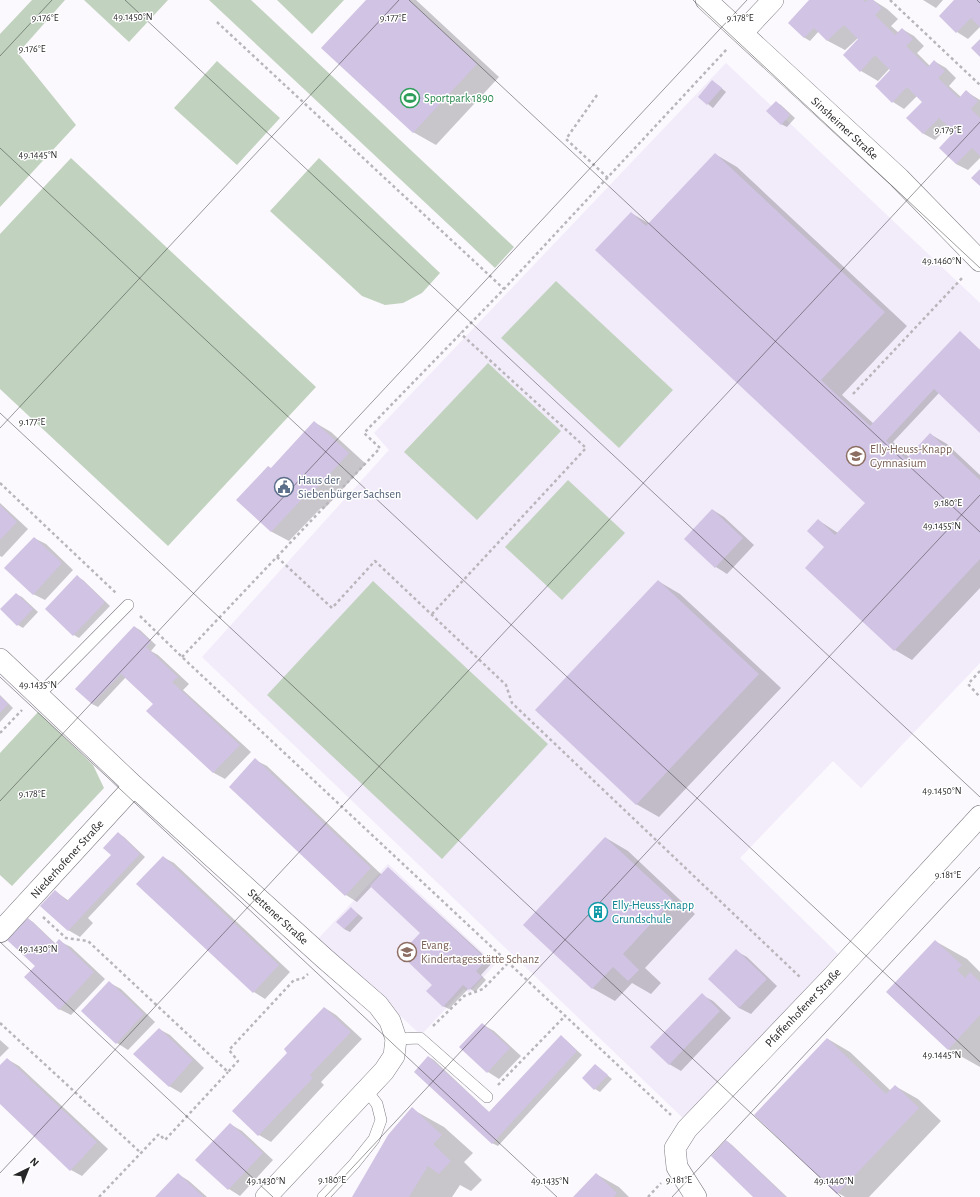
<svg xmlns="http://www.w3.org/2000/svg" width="980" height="1197" font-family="'Alegreya Sans',sans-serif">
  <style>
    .built { fill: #f2ebfa }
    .green { fill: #c1d3bf }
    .shadow { fill: #0003 }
    .building { fill: #d1c3e3 }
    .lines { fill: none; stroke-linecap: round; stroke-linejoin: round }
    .lane-casing { stroke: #807d84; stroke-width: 12 }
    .street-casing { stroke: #807d84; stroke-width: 22 }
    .path { stroke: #b9b6bb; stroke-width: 2.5; stroke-dasharray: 3 3; stroke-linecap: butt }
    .lane { stroke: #fff; stroke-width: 11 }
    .street { stroke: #fff; stroke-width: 21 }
    .ticks { fill: none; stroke: #262527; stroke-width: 1; stroke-opacity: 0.45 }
    .labels { text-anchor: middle; stroke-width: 3; stroke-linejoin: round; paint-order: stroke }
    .leisure-label { font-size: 12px; fill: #27864d; stroke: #fff; text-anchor: start }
    .street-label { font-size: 12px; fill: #262527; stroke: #fff }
    .education-label { font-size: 12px; fill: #785e54; stroke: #fff; text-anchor: start }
    .service-label { font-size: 12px; fill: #4e5e75; stroke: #fff; text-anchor: start }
    .culture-label { font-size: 12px; fill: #0d838f; stroke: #fff; text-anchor: start }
    .ticks-label { font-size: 10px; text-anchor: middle; fill: #262527; stroke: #fff; stroke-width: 3; stroke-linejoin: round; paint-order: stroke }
  </style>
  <rect width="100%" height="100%" fill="#fbf8fe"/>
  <g class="built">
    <path d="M726 63 980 303V663L861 788 833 761 740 858 838 954 684 1119 202 657 389 450 374 433Z"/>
    <path d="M388 864 495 964 469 993 464 989 421 1035 318 939Z"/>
  </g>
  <g class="green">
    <path d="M32 0H65L18 53 76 125 0 207V34Z"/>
    <path d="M84 0H168L129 42Z"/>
    <path d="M209 0H251L514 247 495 268Z"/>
    <path d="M277 0H344L312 34Z"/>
    <path d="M217 61 280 118 237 165 174 108Z"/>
    <path d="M71 158 316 387 168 546 0 389V234Z"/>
    <path d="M319 158 440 273 422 293 403 303 385 305 362 296 270 211Z"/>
    <path d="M556 281 673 390 619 448 501 338Z"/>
    <path d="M488 363 561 431 477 520 404 452Z"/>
    <path d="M568 480 625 533 562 600 505 547Z"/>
    <path d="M373 581 548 744 442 859 267 695Z"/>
    <path d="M38 712 93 765 104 788 12 886 0 875V753Z"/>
  </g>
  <g class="shadow">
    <path d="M368 0H416L499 77 436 145 413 132Z"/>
    <path d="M811 0H873L887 9 898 19 891 26 899 33 902 29 914 36 924 46 917 53 930 66 934 61 946 68 956 78 949 86 961 97 967 92 980 100V158L968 170 956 164V132L949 126 935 140 924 134 908 118 924 102 917 96 904 109 893 102 892 70 890 68 878 81 861 71 860 39 858 38 845 50 828 41 819 31 810 41 805 38 789 23Z"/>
    <path d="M923 0H943L936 8Z"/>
    <path d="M956 0H980V27L968 39 957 32 940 16Z"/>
    <path d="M718 85 726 92 713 108 699 97Z"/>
    <path d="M776 102 781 105 795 118 787 127 781 124Z"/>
    <path d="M715 154 737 167 907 326 842 395 874 424 960 333 965 336 980 350V431L939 393 893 442 909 457 930 434 947 444 980 475V588L912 660 895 650 806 568 825 547 818 520 838 533 866 503 631 213 650 224Z"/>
    <path d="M314 422 331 432 366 464 324 509 321 508 289 541 272 532 238 500 272 469Z"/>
    <path d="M0 503 28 529 2 557 0 556Z"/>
    <path d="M713 510 724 517 754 545 727 574 716 567Z"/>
    <path d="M34 538 46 544 73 570 45 600 33 594Z"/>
    <path d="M77 577 83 580 110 606 79 638 74 635 47 609Z"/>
    <path d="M658 581 680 594 781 688 659 817 636 804Z"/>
    <path d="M16 594 22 597 38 612 23 628 18 625Z"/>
    <path d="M135 627 140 630 156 645 151 651 158 655 189 684 183 690 251 752 225 779 214 773 148 710 154 704 126 677 98 707 92 704Z"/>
    <path d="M0 695 13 708 0 722Z"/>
    <path d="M255 760 267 766 382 875 388 868 393 872 492 963 481 975 486 980 475 992 469 988 449 1009 443 1006 434 984 421 933 372 886 357 902 346 895Z"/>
    <path d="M118 833 124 837 145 857 88 918 93 923 80 937 68 930 55 891 69 901 113 855Z"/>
    <path d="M606 838 628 851 695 914 645 968 661 983 651 994 632 983 615 1001 592 988Z"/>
    <path d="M163 857 174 863 290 972 265 999 254 992Z"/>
    <path d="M351 908 363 918 350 932 344 929Z"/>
    <path d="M28 919 33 922 56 944 59 941 71 947 105 979 71 1015 59 1009 36 965Z"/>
    <path d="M935 941 967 959 980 972V1067L948 1049Z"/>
    <path d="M736 951 747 957 777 986 751 1014 739 1008 709 979Z"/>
    <path d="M110 983 121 989 155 1022 128 1050 117 1043 83 1011Z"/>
    <path d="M702 995 713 1001 731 1018 681 1071 669 1064Z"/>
    <path d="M325 1008 336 1015 362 1039 321 1082 324 1085 271 1142 259 1135 233 1111 289 1052Z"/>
    <path d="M482 1024 494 1031 521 1056 499 1079 488 1072 461 1047Z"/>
    <path d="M159 1029 170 1035 204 1068 181 1093 169 1086Z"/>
    <path d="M561 1037 566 1040 582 1055 498 1146 492 1143 429 1057 434 1060 490 1113Z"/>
    <path d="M828 1039 850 1052 891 1091 895 1086 918 1099 941 1121 869 1197H845L838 1193Z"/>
    <path d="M0 1040 9 1048 0 1057Z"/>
    <path d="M7 1059 19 1066 108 1149 82 1176 71 1170 0 1103V1067Z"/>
    <path d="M595 1065 612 1079 600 1092 595 1089Z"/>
    <path d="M412 1109 444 1127 473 1153 464 1162 482 1180 471 1191 460 1185 452 1197H353Z"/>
    <path d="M230 1124 242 1131 273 1160 240 1196 229 1189 197 1160Z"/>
    <path d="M727 1141 732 1145 787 1197H754Z"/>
    <path d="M178 1174 189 1181 207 1197H157Z"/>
    <path d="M596 1174 619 1187 629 1197H575Z"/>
  </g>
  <g class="building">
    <path d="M366 0H409L477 64 413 133 321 48Z"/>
    <path d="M809 0H863L865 2 868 0H873L882 8 875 15 895 35 902 28 913 39 906 46 928 67 934 60 945 71 938 78 959 98 966 90 978 101 971 109 980 118V156L972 148 956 164 939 148 954 132 939 118 923 134 906 118 922 102 907 87 892 103 875 86 890 70 875 55 860 72 843 55 858 39 844 25 827 41 814 28 804 38 788 23Z"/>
    <path d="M954 0H980V27L971 18 956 33 939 16Z"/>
    <path d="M980 39V57L971 48Z"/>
    <path d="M712 80 722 88 707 105 698 97Z"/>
    <path d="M776 101 790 115 781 125 766 111Z"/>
    <path d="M715 153 885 312 821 380 870 426 960 331 980 350V433L934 389 886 441 906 459 930 433 980 480V559L894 651 805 568 824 547 807 531 818 519 835 535 865 503 595 250 631 212 646 226Z"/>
    <path d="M980 169V186L971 178Z"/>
    <path d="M314 421 349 453 306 500 303 498 271 532 236 500 268 466 271 468Z"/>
    <path d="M0 505 17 522 0 540Z"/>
    <path d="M712 509 743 538 715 568 684 539Z"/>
    <path d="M34 537 62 563 33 595 4 568Z"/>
    <path d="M77 575 105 602 73 636 45 609Z"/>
    <path d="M658 580 759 674 636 805 535 710Z"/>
    <path d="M16 593 33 609 17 626 0 609Z"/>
    <path d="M134 626 151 642 146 647 178 677 172 682 240 745 213 773 146 711 153 704 121 674 92 704 75 689Z"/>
    <path d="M0 696 8 704 0 713Z"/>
    <path d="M255 758 371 868 345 896 229 787Z"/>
    <path d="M118 832 140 854 68 931 40 906 55 890 67 901 111 855 103 848Z"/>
    <path d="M605 837 673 900 623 954 639 970 628 981 613 967 592 989 523 925Z"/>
    <path d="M163 856 279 965 253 993 136 884Z"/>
    <path d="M388 867 487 960 476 971 482 977 469 990 463 985 443 1007 426 991 432 985 400 954 420 933 370 886Z"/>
    <path d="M351 907 358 915 344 929 336 922Z"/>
    <path d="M28 918 55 944 59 939 94 972 59 1010 24 977 35 966 7 940Z"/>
    <path d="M935 940 962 965 957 970 965 978 970 972 980 982V1015L948 1050 886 992Z"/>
    <path d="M736 949 767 979 739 1008 708 979Z"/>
    <path d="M109 981 144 1014 116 1044 81 1011Z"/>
    <path d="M702 993 720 1011 669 1065 650 1047Z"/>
    <path d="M324 1007 351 1032 310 1075 313 1078 258 1136 232 1111 287 1053 284 1049Z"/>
    <path d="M482 1023 510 1048 487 1073 459 1047Z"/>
    <path d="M159 1028 193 1060 169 1087 133 1054Z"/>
    <path d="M561 1035 577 1051 492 1144 414 1072 428 1056 489 1112Z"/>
    <path d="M827 1038 886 1094 895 1085 919 1108 837 1194 754 1115Z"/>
    <path d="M7 1058 97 1142 70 1171 0 1104V1065Z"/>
    <path d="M595 1064 608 1075 594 1090 582 1078Z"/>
    <path d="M412 1107 442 1135 433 1144 451 1161 439 1174 428 1166 409 1197H352L388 1135Z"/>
    <path d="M230 1123 263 1153 228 1190 195 1160Z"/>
    <path d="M726 1140 786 1197H753L711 1156Z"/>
    <path d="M178 1173 204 1197H155Z"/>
    <path d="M596 1173 617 1193 614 1197H573Z"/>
  </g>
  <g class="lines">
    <defs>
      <g id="lane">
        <path d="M39 695 128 605"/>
        <path d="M396 1039 420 1038 487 1097"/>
        <path d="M323 1197 354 1164 374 1139 381 1120 377 1104 366 1090"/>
      </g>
      <g id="street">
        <path id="s1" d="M706 0 899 178 980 261"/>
        <path d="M743 32 773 0"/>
        <path id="s2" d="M0 659 134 786 324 958 378 1005 390 1021 396 1039 394 1056 384 1071 266 1197"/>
        <path id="s3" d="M0 932 134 786"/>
        <path id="s4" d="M696 1197 677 1167 675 1148 687 1129 834 975 980 816"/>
      </g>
    </defs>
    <use href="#lane" class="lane-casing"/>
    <use href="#street" class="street-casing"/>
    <g class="path">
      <path d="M890 0 980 85"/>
      <path d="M217 22 504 289"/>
      <path d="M597 95 566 139 608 178"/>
      <path d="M853 394 964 276"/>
      <path d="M0 483 116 593"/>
      <path d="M277 557 332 608 375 561 506 685 512 703 801 978"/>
      <path d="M432 614 586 448 460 333"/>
      <path d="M140 616 182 657 671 1115"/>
      <path d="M182 657 380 448 364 433 504 289 727 49"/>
      <path d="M980 671 968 684 980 697"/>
      <path d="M0 733 22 710"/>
      <path d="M43 917 66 938 88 941 228 1072 238 1061 229 1050 294 980 302 979 308 974"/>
      <path d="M0 1023 141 1153"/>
      <path d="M433 1026 464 996 483 989 509 962"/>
      <path d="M498 1085 565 1016"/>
      <path d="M99 1197 159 1134 165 1140 228 1072"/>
      <path d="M648 1197 661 1183"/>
    </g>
    <use href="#lane" class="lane"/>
    <use href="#street" class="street"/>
  </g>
  <path class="ticks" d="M125 0 980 797M409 0 980 532M693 0 980 268M977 0 980 3M0 56 52 0M0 148 980 1062M0 413 841 1197M0 428 399 0M0 677 557 1197M0 801 747 0M0 942 273 1197M0 1173 980 122M325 1197 980 495M672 1197 980 867"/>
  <defs>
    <symbol id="stadium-ring" viewBox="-11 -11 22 22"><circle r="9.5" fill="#fff" stroke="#2e9e5b" stroke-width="1.5"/><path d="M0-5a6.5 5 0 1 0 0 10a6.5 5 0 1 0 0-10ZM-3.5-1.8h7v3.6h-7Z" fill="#2e9e5b"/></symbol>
    <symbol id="school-ring" viewBox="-11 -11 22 22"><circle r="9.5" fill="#fff" stroke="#8d6e63" stroke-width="1.5"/><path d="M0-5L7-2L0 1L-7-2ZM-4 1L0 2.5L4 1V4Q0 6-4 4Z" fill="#8d6e63"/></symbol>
    <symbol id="civic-ring" viewBox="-11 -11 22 22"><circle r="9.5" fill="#fff" stroke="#5c6f8a" stroke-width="1.5"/><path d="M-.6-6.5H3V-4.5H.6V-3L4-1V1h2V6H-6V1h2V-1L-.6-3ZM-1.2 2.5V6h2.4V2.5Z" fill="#5c6f8a"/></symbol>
    <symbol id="building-ring" viewBox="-11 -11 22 22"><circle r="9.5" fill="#fff" stroke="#0f9aa8" stroke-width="1.5"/><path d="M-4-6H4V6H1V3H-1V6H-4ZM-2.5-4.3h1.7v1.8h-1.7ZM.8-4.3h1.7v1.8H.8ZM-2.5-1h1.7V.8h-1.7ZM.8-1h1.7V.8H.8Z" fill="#0f9aa8"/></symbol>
  </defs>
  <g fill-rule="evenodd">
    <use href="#stadium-ring" x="399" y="87" width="22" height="22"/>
    <use href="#school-ring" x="845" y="445" width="22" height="22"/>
    <use href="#civic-ring" x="273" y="476" width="22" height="22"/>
    <use href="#building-ring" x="587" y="901" width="22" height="22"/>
    <use href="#school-ring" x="396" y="941" width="22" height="22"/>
  </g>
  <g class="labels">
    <g class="leisure-label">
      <text x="424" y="102">Sportpark 1890</text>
    </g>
    <g class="street-label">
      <text dy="4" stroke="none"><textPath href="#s1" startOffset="189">Sinsheimer Straße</textPath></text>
      <text dy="4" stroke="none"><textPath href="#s3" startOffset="99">Niederhofener Straße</textPath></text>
      <text dy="4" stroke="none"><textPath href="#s2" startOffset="379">Stettener Straße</textPath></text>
      <text dy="4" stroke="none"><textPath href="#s4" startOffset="245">Pfaffenhofener Straße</textPath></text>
    </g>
    <g class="education-label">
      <text x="870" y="453">Elly-Heuss-Knapp<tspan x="870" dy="14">Gymnasium</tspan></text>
      <text x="421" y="949">Evang.<tspan x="421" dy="14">Kindertagesstätte Schanz</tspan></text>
    </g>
    <g class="service-label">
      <text x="298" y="484">Haus der<tspan x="298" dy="14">Siebenbürger Sachsen</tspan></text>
    </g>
    <g class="culture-label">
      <text x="612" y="909">Elly-Heuss-Knapp<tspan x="612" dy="14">Grundschule</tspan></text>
    </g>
  </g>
  <g class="ticks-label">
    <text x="133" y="20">49.1450°N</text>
    <text x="45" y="21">9.176°E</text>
    <text x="393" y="21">9.177°E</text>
    <text x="740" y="21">9.178°E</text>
    <text x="32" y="52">9.176°E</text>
    <text x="948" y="133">9.179°E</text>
    <text x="38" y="158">49.1445°N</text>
    <text x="942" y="264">49.1460°N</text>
    <text x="32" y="425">9.177°E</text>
    <text x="948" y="506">9.180°E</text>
    <text x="942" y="529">49.1455°N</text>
    <text x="38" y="688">49.1435°N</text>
    <text x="942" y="794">49.1450°N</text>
    <text x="32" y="797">9.178°E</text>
    <text x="948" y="878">9.181°E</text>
    <text x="38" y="952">49.1430°N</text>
    <text x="942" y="1058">49.1445°N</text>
    <text x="332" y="1183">9.180°E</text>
    <text x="679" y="1183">9.181°E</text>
    <text x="266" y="1184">49.1430°N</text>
    <text x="550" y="1184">49.1435°N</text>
    <text x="834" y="1184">49.1440°N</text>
  </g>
  <g transform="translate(28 1169) rotate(43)" stroke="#ffffff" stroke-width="3" paint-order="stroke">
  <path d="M0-3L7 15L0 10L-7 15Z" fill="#262527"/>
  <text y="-6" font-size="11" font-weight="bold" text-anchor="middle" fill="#262527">N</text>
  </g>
</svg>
